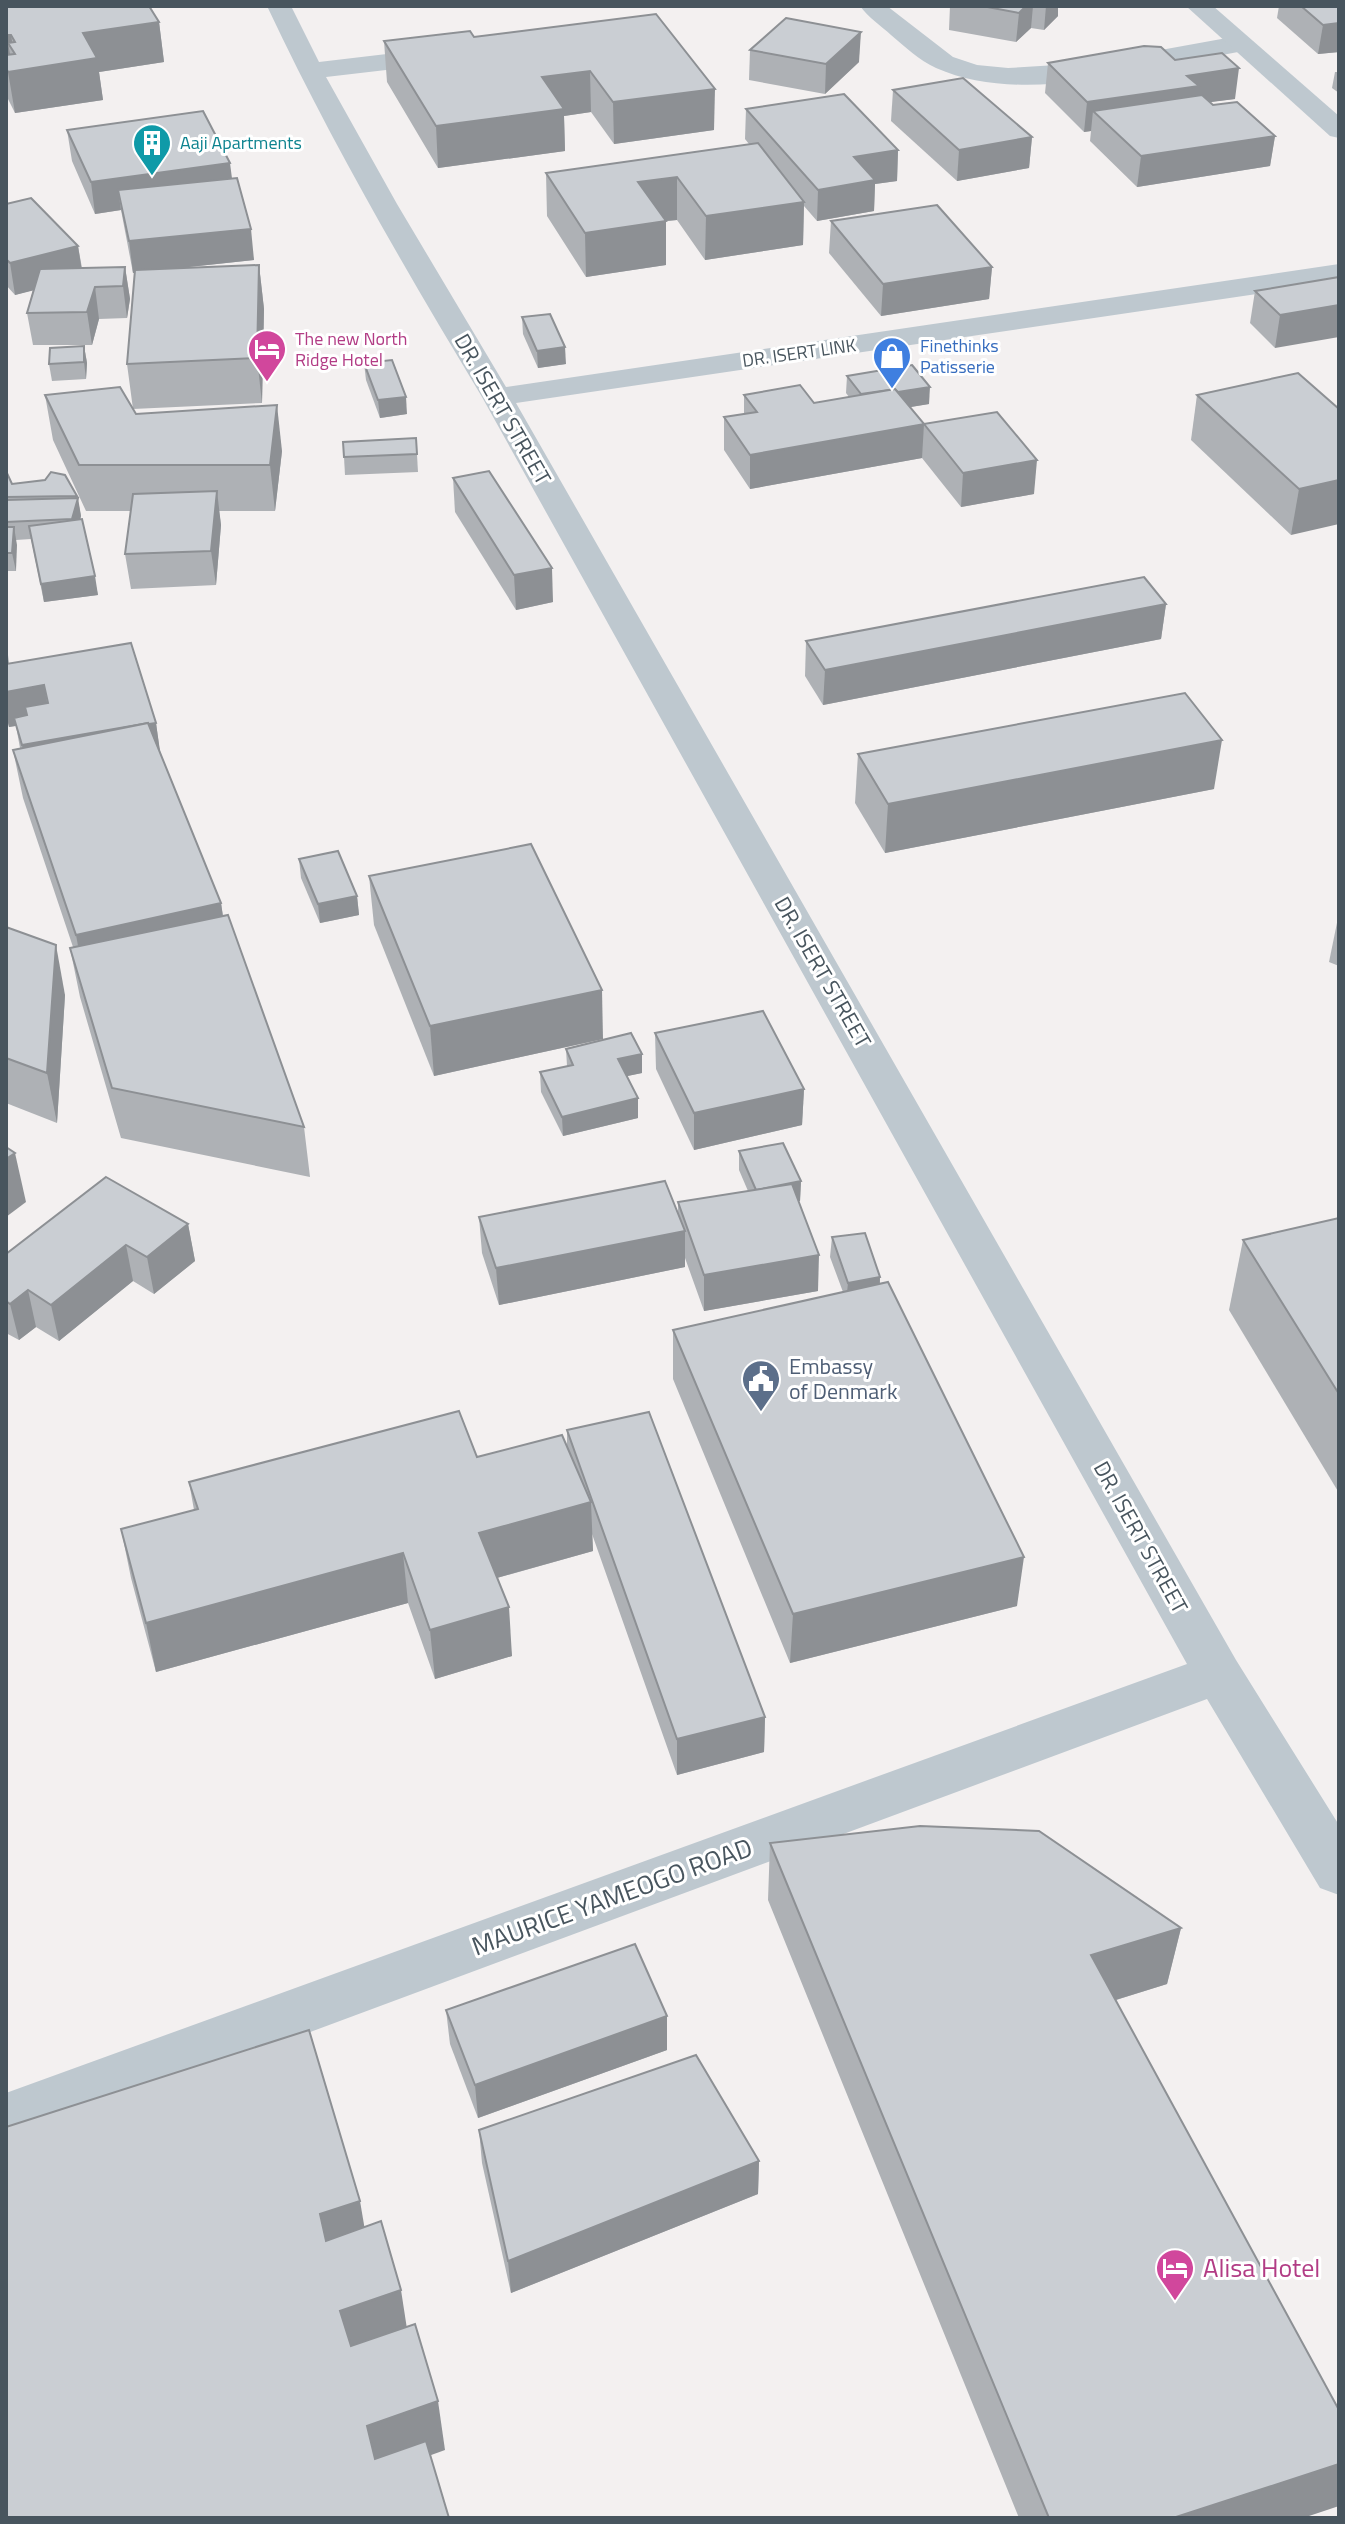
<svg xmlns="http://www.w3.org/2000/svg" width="1345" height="2524" font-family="'Titillium Web',sans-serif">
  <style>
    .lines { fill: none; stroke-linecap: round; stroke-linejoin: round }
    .service { fill: #bec8cf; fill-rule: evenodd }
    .minor { fill: #bec8cf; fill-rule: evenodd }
    .wall { fill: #aeb1b5 }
    .shaded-wall { fill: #8d9094 }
    .building { fill: #caced3; stroke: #8d9094; stroke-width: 2 }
    .labels { text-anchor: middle; stroke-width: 6; stroke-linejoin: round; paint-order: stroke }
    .far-culture-label { font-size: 18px; fill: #0d838f; stroke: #fff; text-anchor: start }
    .far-hotel-label { font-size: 18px; fill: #b23c85; stroke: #fff; text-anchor: start }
    .far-shop-label { font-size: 18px; fill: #366cbe; stroke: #fff; text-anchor: start }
    .far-street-label { font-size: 18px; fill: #48555e; stroke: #fff }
    .street-label { font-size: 22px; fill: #48555e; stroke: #fff }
    .service-label { font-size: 22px; fill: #4e5e75; stroke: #fff; text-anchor: start }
    .near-street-label { font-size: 26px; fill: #48555e; stroke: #fff }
    .near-hotel-label { font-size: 26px; fill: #b23c85; stroke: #fff; text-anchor: start }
  </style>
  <rect width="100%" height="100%" fill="#f3f0f0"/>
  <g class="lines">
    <path class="service" d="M860 6H887L953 57 977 65 1008 68 1089 63 1238 36 1251 44 1238 52C1147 68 1024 107 936 68 919 60 905 47 891 35 881 26 868 17 860 6Z"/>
    <g class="minor">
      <path d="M267 6H291L319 62 446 47 459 55 446 63 326 77 397 204 506 387 1339 264V282L516 403 1236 1660 1339 1825V1895L1320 1888 1207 1699 6 2145V2093L1187 1664 482 397C405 269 330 140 267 6Z"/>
      <path d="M1186 6H1213L1339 116V138L1330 136Z"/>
    </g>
  </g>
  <g class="wall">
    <path d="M6 6 159 22 164 62 99 72 103 100 15 113 7 97 6 93Z"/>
    <path d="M948 6H1058V16L1044 30 1031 28 1016 42 949 30 950 6Z"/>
    <path d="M1279 6H1339V52L1318 54 1277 18Z"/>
    <path d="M656 14 714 130 614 144 591 112 564 116 565 151 438 168 387 82 384 41 474 37Z"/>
    <path d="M750 50 859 62 825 94 749 80Z"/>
    <path d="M1175 60 1235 99 1209 102 1213 105 1275 136 1270 166 1137 187 1090 141 1091 131 1084 132 1045 93 1048 63Z"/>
    <path d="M1335 72H1339V93L1332 88Z"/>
    <path d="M893 90 1032 137 1029 168 957 181 891 121Z"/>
    <path d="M746 109 898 150 897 181 875 184 874 211 817 221 804 206 803 245 705 260 677 220 666 221V265L586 277 547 216 546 173 749 144 745 139Z"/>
    <path d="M67 130 232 179 254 260 180 268 259 265 264 309 262 403 133 409 127 364 135 273H133L121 210 95 214 72 161Z"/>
    <path d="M6 204 78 246 82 268 125 267 130 299 127 318 99 319 92 345H33L27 313 33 290 15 295 6 285Z"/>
    <path d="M831 221 992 267 989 299 881 316 829 253Z"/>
    <path d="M1339 277 1275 348 1250 323 1255 291Z"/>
    <path d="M522 317 566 364 538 368 523 334Z"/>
    <path d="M84 346 87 363 86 379 52 381 49 364Z"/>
    <path d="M364 363 407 414 380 418 366 380Z"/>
    <path d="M847 376 929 404 910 407 924 424 1034 494 961 507 922 458 750 489 724 450V417L744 414V395L814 403 849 397 846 393Z"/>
    <path d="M45 395 136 414 282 451 275 511H219L221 525 216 585 131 589 125 554 131 511H86L53 440Z"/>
    <path d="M1197 395 1339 409 1291 535 1191 440Z"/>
    <path d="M416 438 418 472 345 475 344 457Z"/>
    <path d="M6 471 12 484 77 496 81 516 80 520 98 595 44 602 31 539 16 540V571H6Z"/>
    <path d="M453 478 553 602 516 610 455 512Z"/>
    <path d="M1166 604 1161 639 823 705 805 676 806 641Z"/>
    <path d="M6 639 9 663 156 723 160 753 221 903 223 916 304 1127 310 1177 121 1138 80 997 70 948 73 947 23 798 13 750 20 748 16 726 9 727 6 715Z"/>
    <path d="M858 754 1214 789 885 853 855 803Z"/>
    <path d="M299 859 357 896 359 915 320 923 301 878Z"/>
    <path d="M369 876 603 1039 434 1076 374 925Z"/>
    <path d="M1339 913V966L1329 962Z"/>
    <path d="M6 927 65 995 57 1123 6 1103Z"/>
    <path d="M655 1033 804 1089 802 1125 694 1150 656 1069Z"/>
    <path d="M566 1049 642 1054V1073L627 1076 638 1098V1118L563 1136 541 1092 540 1072 567 1066Z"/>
    <path d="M739 1151 801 1181 800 1201H799L818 1291 704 1311 685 1258V1267L499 1305 482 1253 479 1217 678 1214V1202L748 1191 739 1170Z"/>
    <path d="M1339 1218V1493L1229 1310 1243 1240Z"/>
    <path d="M188 1224 195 1261 154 1294 133 1281 59 1341 36 1327 19 1340 6 1333V1254Z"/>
    <path d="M832 1237 880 1277V1284L1017 1606 790 1663 673 1379V1330L843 1292 830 1257Z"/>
    <path d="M567 1430 765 1717 764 1752 677 1775 592 1534 593 1551 497 1578 512 1656 435 1679 408 1603 156 1672 131 1578 121 1529 194 1510 189 1482 477 1457 567 1447Z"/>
    <path d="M770 1843 1181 1928 1167 1984 1116 2000 1303 2518H1019L768 1900Z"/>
    <path d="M446 2010 667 2050 478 2118 450 2044Z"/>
    <path d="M479 2130 759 2161 758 2194 511 2293 482 2163Z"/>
  </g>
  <g class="shaded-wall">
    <path d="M1026 6H1033L1031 28 1016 42 1019 13Z"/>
    <path d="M1046 6H1058V16L1044 30Z"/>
    <path d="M159 22 164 62 99 72 103 100 15 113 8 72 6 68V35H11L14 52 8 43 13 71 83 33Z"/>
    <path d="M1339 23V52L1318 54 1323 25Z"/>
    <path d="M861 32 859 62 825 94 826 64Z"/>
    <path d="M1239 68 1235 99 1196 104 1093 111 1091 131 1084 132 1087 102 1187 76Z"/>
    <path d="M590 71 591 112 564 116 565 151 438 168 436 126 542 77Z"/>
    <path d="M715 89 714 130 614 144 613 102Z"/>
    <path d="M1275 136 1270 166 1137 187 1141 156Z"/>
    <path d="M1032 137 1029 168 957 181 959 150Z"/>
    <path d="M898 150 897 181 875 184 874 211 817 221 818 190 854 157Z"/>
    <path d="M230 163 234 194 118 190 121 210 95 214 91 182Z"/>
    <path d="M677 177V220L666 221V265L586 277 585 233 638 182Z"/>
    <path d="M804 202 803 245 705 260 706 216Z"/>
    <path d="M251 229 254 260 133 273 129 241Z"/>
    <path d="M78 246 83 278 15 295 10 263Z"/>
    <path d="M259 265 264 309 262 403 257 358Z"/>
    <path d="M125 267 130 299 127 318 123 286Z"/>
    <path d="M992 267 989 299 881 316 883 284Z"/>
    <path d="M95 287 99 319 92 345 87 312Z"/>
    <path d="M1339 305V337L1275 348 1280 315Z"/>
    <path d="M84 346 87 363 86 379 84 362Z"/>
    <path d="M565 347 566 364 538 368 537 351Z"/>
    <path d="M930 387 929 404 863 415 864 398Z"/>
    <path d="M406 397 407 414 380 418 378 400Z"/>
    <path d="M277 405 282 451 275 511 270 465Z"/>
    <path d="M924 424 922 458 750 489V455Z"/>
    <path d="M1037 460 1034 494 961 507 963 473Z"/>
    <path d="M1339 480V524L1291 535 1299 489Z"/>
    <path d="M217 491 221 525 216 585 211 551Z"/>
    <path d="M78 498 81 516 76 537 72 519Z"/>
    <path d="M14 527 17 545 16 571 12 553Z"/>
    <path d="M552 568 553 602 516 610 514 575Z"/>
    <path d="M95 576 98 595 44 602 41 584Z"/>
    <path d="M1166 604 1161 639 823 705 825 670Z"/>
    <path d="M6 639 11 691H6Z"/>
    <path d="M44 685 50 720 9 727 6 714V692Z"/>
    <path d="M156 723 161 758 28 781 22 745Z"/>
    <path d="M1222 740 1214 789 885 853 888 804Z"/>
    <path d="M357 896 359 915 320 923 318 904Z"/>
    <path d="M221 903 228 952 85 984 76 935Z"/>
    <path d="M56 945 65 995 57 1123 47 1073Z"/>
    <path d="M602 990 603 1039 434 1076 430 1026Z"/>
    <path d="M642 1054V1073L618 1078V1059Z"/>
    <path d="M804 1089 802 1125 694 1150V1113Z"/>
    <path d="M638 1098V1118L563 1136 562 1117Z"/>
    <path d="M15 1153 26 1202 6 1217V1159Z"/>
    <path d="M801 1181 800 1201 756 1209V1190Z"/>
    <path d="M188 1224 195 1261 154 1294 147 1257Z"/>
    <path d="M685 1231V1267L499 1305 496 1268Z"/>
    <path d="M126 1245 133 1281 59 1341 51 1305Z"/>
    <path d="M819 1255 818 1291 704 1311V1275Z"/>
    <path d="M880 1277 879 1297 846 1302 848 1283Z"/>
    <path d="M28 1290 36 1327 19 1340 10 1304Z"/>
    <path d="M591 1502 593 1551 482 1582 479 1533Z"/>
    <path d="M403 1553 408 1603 156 1672 146 1623Z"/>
    <path d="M1024 1557 1017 1606 790 1663 793 1614Z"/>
    <path d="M509 1607 512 1656 435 1679 430 1630Z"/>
    <path d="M765 1717 764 1752 677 1775V1739Z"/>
    <path d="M1181 1928 1167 1984 1080 2011 1091 1955Z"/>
    <path d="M667 2016V2050L478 2118 475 2085Z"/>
    <path d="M759 2161 758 2194 511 2293 508 2261Z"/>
    <path d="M360 2201 369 2254 330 2267 320 2214Z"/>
    <path d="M401 2290 409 2342 349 2363 340 2311Z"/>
    <path d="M438 2401 445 2450 376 2475 367 2426Z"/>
    <path d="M1339 2464V2506L1303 2518H1173Z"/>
  </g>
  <g class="building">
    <path d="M6 6H149L159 22 83 33 97 58 8 72 6 68V55L15 54 8 43 15 42 11 35H6Z"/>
    <path d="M982 6H1026L1019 13Z"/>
    <path d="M1301 6H1339V23L1323 25Z"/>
    <path d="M656 14 715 89 613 102 590 71 542 77 564 109 436 126 384 41 470 31 474 37Z"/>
    <path d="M786 18 861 32 826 64 750 50Z"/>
    <path d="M1144 46 1161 47 1175 60 1222 53 1239 68 1187 76 1199 86 1087 102 1048 63Z"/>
    <path d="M963 78 1032 137 959 150 893 90Z"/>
    <path d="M844 94 898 150 854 157 875 180 818 190 746 109Z"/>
    <path d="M1202 95 1213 105 1237 102 1275 136 1141 156 1093 111Z"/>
    <path d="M203 111 230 163 91 182 67 130Z"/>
    <path d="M758 143 804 202 706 216 677 177 638 182 666 221 585 233 546 173Z"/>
    <path d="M237 178 251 229 129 241 118 190Z"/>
    <path d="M31 198 78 246 10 263 6 259V204Z"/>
    <path d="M937 205 992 267 883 284 831 221Z"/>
    <path d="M259 265 257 358 127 364 135 270Z"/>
    <path d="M125 267 123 286 95 287 87 312 27 313 40 269Z"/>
    <path d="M1339 277V305L1280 315 1255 291Z"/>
    <path d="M550 314 565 347 537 351 522 317Z"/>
    <path d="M84 346V362L49 364 50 348Z"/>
    <path d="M392 360 406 397 378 400 364 363Z"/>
    <path d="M912 365 930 387 898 392 895 389 861 394 847 376Z"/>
    <path d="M1298 373 1339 409V480L1299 489 1197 395Z"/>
    <path d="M800 385 814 403 895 389 924 424 997 412 1037 460 963 473 924 424 750 455 724 417 757 412 744 395Z"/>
    <path d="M120 387 136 414 277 405 270 465H79L45 395Z"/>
    <path d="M416 438 417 454 344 457 343 442Z"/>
    <path d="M6 471 12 484 45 480 51 472 65 475 77 496 6 497Z"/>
    <path d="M489 471 552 568 514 575 453 478Z"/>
    <path d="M217 491 211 551 125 554 133 494Z"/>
    <path d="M78 498 72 519 6 522V500Z"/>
    <path d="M82 519 95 576 41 584 29 526Z"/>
    <path d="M6 527H14L12 553H6Z"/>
    <path d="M1144 577 1166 604 825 670 806 641Z"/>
    <path d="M131 643 156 723 149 724 148 723 22 745 14 718 27 715 25 707 48 703 44 685 6 692V664Z"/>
    <path d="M1185 693 1222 740 888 804 858 754Z"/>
    <path d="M148 723 221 903 76 935 13 750Z"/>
    <path d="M531 844 602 990 430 1026 369 876Z"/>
    <path d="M338 851 357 896 318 904 299 859Z"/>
    <path d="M228 915 304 1127 112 1088 70 948Z"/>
    <path d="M6 927 56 945 47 1073 6 1058Z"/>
    <path d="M763 1011 804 1089 694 1113 655 1033Z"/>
    <path d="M631 1033 642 1054 618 1059 638 1098 562 1117 540 1072 573 1065 566 1049Z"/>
    <path d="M783 1143 801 1181 756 1190 739 1151Z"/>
    <path d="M6 1147 15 1153 6 1159Z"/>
    <path d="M106 1177 188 1224 147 1257 126 1245 51 1305 28 1290 10 1304 6 1301V1254Z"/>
    <path d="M665 1181 685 1231 496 1268 479 1217Z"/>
    <path d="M792 1184 819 1255 704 1275 678 1202Z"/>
    <path d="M1339 1218V1394L1243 1240Z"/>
    <path d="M865 1233 880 1277 848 1283 832 1237Z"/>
    <path d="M888 1282 1024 1557 793 1614 673 1330Z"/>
    <path d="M459 1411 477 1457 562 1435 591 1502 479 1533 509 1607 430 1630 403 1553 146 1623 121 1529 198 1509 189 1482Z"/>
    <path d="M649 1412 765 1717 677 1739 567 1430Z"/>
    <path d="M920 1826 1039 1831 1181 1928 1091 1955 1339 2410V2464L1173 2518H1049L770 1843Z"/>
    <path d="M635 1944 667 2016 475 2085 446 2010Z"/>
    <path d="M309 2030 360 2201 320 2214 326 2241 381 2221 401 2290 340 2311 351 2346 415 2324 438 2401 367 2426 375 2459 426 2441 449 2518H6V2127Z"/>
    <path d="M696 2055 759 2161 508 2261 479 2130Z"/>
  </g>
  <defs>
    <symbol id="building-pin" viewBox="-11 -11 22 30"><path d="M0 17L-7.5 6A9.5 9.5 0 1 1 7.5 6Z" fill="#0f9aa8" stroke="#fff"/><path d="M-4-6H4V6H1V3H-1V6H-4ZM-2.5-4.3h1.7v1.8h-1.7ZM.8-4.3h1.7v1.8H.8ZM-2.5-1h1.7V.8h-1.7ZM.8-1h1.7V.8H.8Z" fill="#fff"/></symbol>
    <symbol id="hotel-pin" viewBox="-11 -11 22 30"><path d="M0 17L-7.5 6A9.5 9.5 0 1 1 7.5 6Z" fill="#d1479c" stroke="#fff"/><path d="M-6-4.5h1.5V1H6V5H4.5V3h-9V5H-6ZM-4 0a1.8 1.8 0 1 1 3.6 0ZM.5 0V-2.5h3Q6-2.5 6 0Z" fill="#fff"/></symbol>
    <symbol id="shop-pin" viewBox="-11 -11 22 30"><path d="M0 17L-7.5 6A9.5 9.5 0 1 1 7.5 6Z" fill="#3f7fe0" stroke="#fff"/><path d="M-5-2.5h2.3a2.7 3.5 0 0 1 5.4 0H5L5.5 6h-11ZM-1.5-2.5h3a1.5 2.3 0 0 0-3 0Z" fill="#fff"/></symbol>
    <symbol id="civic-pin" viewBox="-11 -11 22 30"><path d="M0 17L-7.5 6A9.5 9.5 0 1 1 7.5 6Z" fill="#5c6f8a" stroke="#fff"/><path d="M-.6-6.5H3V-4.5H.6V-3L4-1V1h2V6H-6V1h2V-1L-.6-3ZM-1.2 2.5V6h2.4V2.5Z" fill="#fff"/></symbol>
  </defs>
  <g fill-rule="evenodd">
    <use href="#building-pin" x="130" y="121" width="44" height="60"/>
    <use href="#hotel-pin" x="245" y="327" width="44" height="60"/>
    <use href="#shop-pin" x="870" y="334" width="44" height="60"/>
    <use href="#civic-pin" x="739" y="1357" width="44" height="60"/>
    <use href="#hotel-pin" x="1153" y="2246" width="44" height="60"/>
  </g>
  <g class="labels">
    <g class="far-culture-label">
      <text x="180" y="149">Aaji Apartments</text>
    </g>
    <g class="far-hotel-label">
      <text x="295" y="345">The new North<tspan x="295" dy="21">Ridge Hotel</tspan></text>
    </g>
    <g class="far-shop-label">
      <text x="920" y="352">Finethinks<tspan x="920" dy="21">Patisserie</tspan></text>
    </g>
    <g class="far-street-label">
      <text transform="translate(799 353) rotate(-8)" y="6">DR. ISERT LINK</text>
    </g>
    <g class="street-label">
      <text transform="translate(503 409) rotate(60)" y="8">DR. ISERT STREET</text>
      <text transform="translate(823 972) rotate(60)" y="8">DR. ISERT STREET</text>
      <text transform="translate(1141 1537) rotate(61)" y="8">DR. ISERT STREET</text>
    </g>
    <g class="service-label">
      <text x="789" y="1374">Embassy<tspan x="789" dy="25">of Denmark</tspan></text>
    </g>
    <g class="near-street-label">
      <text transform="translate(612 1897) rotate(-20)" y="9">MAURICE YAMEOGO ROAD</text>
    </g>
    <g class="near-hotel-label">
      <text x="1203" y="2277">Alisa Hotel</text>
    </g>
  </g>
  <rect width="1345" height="2524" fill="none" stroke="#48555e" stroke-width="16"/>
</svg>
